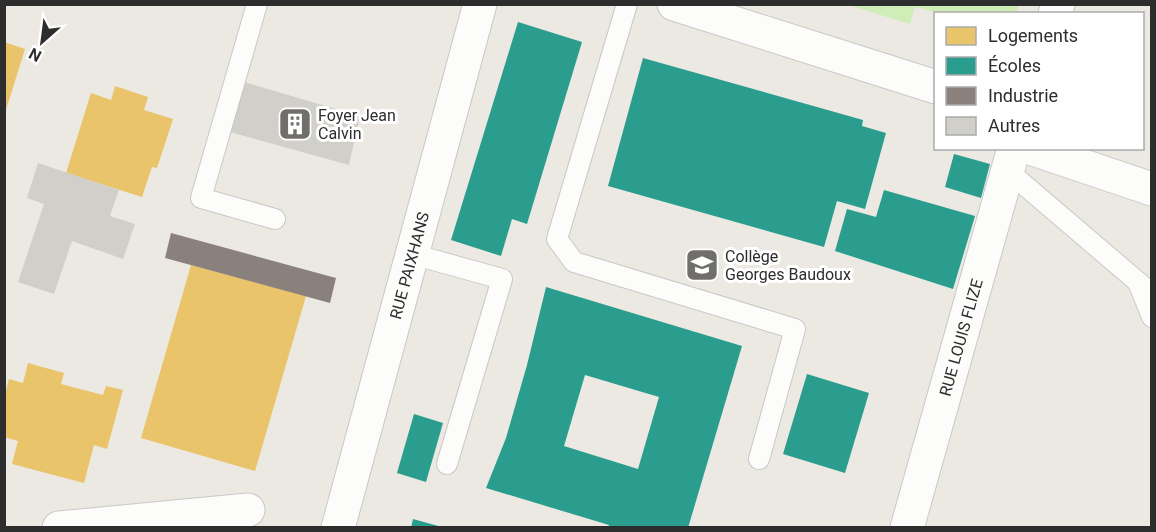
<svg xmlns="http://www.w3.org/2000/svg" width="1156" height="532" font-family="Roboto,sans-serif">
  <style>
    .pitch { fill: #cfedb7 }
    .homes { fill: #e9c46a }
    .schools { fill: #2a9d8f; fill-rule: evenodd }
    .industry { fill: #8a817c }
    .building { fill: #d0cfc9 }
    .lines { fill: none; stroke-linecap: round; stroke-linejoin: round }
    .service-casing { stroke: #c8c8c7; stroke-width: 22 }
    .minor-casing { stroke: #c8c8c7; stroke-width: 35 }
    .tertiary-casing { stroke: #c8c8c7; stroke-width: 35 }
    .service { stroke: #fcfcfb; stroke-width: 20 }
    .minor { stroke: #fcfcfb; stroke-width: 33 }
    .tertiary { stroke: #fcfcfb; stroke-width: 33 }
    .labels { text-anchor: middle; stroke-width: 6; stroke-linejoin: round; paint-order: stroke }
    .poi-label { font-size: 16px; fill: #2d2d2d; stroke: #fff; text-anchor: start }
    .street-label { font-size: 16px; fill: #2d2d2d; stroke: #fff }
  </style>
  <rect width="100%" height="100%" fill="#ebe9e2"/>
  <path class="pitch" d="M848 5H847H1019L1016 14 939 13 915 7 910 24Z"/>
  <g class="homes">
    <path d="M4 42 25 49 5 113H4Z"/>
    <path d="M115 86 148 97 144 110 173 119 157 168 152 167 142 197 66 173 91 93 111 100Z"/>
    <path d="M191 265 306 296 255 471 141 438Z"/>
    <path d="M28 363 64 373 61 384 103 395 106 386 123 390 107 449 94 445 84 483 12 464 18 441 4 437V398L9 379 23 383Z"/>
  </g>
  <g class="schools">
    <path d="M518 22 582 42 527 224 512 219 501 256 451 240Z"/>
    <path d="M643 58 863 120 862 126 886 133 865 209 837 201 824 247 608 186Z"/>
    <path d="M954 154 990 164 981 198 945 187Z"/>
    <path d="M884 190 975 216 953 289 835 251 847 209 876 217Z"/>
    <path d="M546 287 742 346 688 528H608L609 525 486 488 506 438 527 365ZM585 375 659 397 638 469 564 446Z"/>
    <path d="M807 374 869 393 845 473 783 454Z"/>
    <path d="M414 414 443 423 426 482 397 473Z"/>
    <path d="M413 519 442 527 441 528H411Z"/>
  </g>
  <path class="industry" d="M171 233 336 278 330 303 165 258Z"/>
  <g class="building">
    <path d="M244 82 360 116 349 165 230 132Z"/>
    <path d="M38 163 119 190 110 216 135 224 123 259 72 241 54 294 18 282 44 204 27 198Z"/>
  </g>
  <g class="lines">
    <defs>
      <g id="service">
        <path d="M257 4 201 198 275 219"/>
        <path d="M627 4 557 239 574 262 795 329 759 459"/>
        <path d="M1008 171 1152 294"/>
        <path d="M412 254 502 279 447 464"/>
        <path d="M1138 282 1152 317"/>
      </g>
      <g id="minor">
        <path d="M674 4 936 87"/>
        <path d="M1030 148 1152 189"/>
        <path d="M59 528 248 510"/>
        <path id="s1" d="M338 528 480 4"/>
      </g>
      <g id="tertiary">
        <path d="M1055 14 1058 4"/>
        <path id="s2" d="M907 528 1014 148"/>
      </g>
    </defs>
    <use href="#service" class="service-casing"/>
    <use href="#minor" class="minor-casing"/>
    <use href="#tertiary" class="tertiary-casing"/>
    <use href="#service" class="service"/>
    <use href="#minor" class="minor"/>
    <use href="#tertiary" class="tertiary"/>
  </g>
  <defs>
    <symbol id="building-square" viewBox="-11 -11 22 22"><rect x="-9" y="-9" width="18" height="18" rx="4" fill="#706f6c" stroke="#fff"/><path d="M-4-6H4V6H1V3H-1V6H-4ZM-2.5-4.3h1.7v1.8h-1.7ZM.8-4.3h1.7v1.8H.8ZM-2.5-1h1.7V.8h-1.7ZM.8-1h1.7V.8H.8Z" fill="#fff"/></symbol>
    <symbol id="school-square" viewBox="-11 -11 22 22"><rect x="-9" y="-9" width="18" height="18" rx="4" fill="#706f6c" stroke="#fff"/><path d="M0-5L7-2L0 1L-7-2ZM-4 1L0 2.5L4 1V4Q0 6-4 4Z" fill="#fff"/></symbol>
  </defs>
  <g fill-rule="evenodd">
    <use href="#building-square" x="276" y="105" width="38" height="38"/>
    <use href="#school-square" x="683" y="246" width="38" height="38"/>
  </g>
  <g class="labels">
    <g class="poi-label">
      <text x="318" y="121">Foyer Jean<tspan x="318" dy="18">Calvin</tspan></text>
      <text x="725" y="262">Collège<tspan x="725" dy="18">Georges Baudoux</tspan></text>
    </g>
    <g class="street-label">
      <text dy="6" stroke="none"><textPath href="#s1" startOffset="272">RUE PAIXHANS</textPath></text>
      <text dy="6" stroke="none"><textPath href="#s2" startOffset="198">RUE LOUIS FLIZE</textPath></text>
    </g>
  </g>
  <rect width="1156" height="532" fill="none" stroke="#2d2d2d" stroke-width="12"/>
  <rect x="934" y="12" width="210" height="138" fill="#ffffff" stroke="#ababab" stroke-width="1.5"/>
  <rect x="946" y="27" width="30" height="18" fill="#e9c46a" stroke="#ababab" stroke-width="1.5"/>
  <text x="988" y="42" font-size="18" fill="#2d2d2d">Logements</text>
  <rect x="946" y="57" width="30" height="18" fill="#2a9d8f" stroke="#ababab" stroke-width="1.5"/>
  <text x="988" y="72" font-size="18" fill="#2d2d2d">Écoles</text>
  <rect x="946" y="87" width="30" height="18" fill="#8a817c" stroke="#ababab" stroke-width="1.5"/>
  <text x="988" y="102" font-size="18" fill="#2d2d2d">Industrie</text>
  <rect x="946" y="117" width="30" height="18" fill="#d0cfc9" stroke="#ababab" stroke-width="1.5"/>
  <text x="988" y="132" font-size="18" fill="#2d2d2d">Autres</text>
  <g transform="translate(42 42) rotate(208)" stroke="#ffffff" stroke-width="4.5" paint-order="stroke">
  <path d="M0-4.5L10 22L0 15L-10 22Z" fill="#2d2d2d"/>
  <text y="-9" font-size="16" font-weight="bold" text-anchor="middle" fill="#2d2d2d">N</text>
  </g>
</svg>
